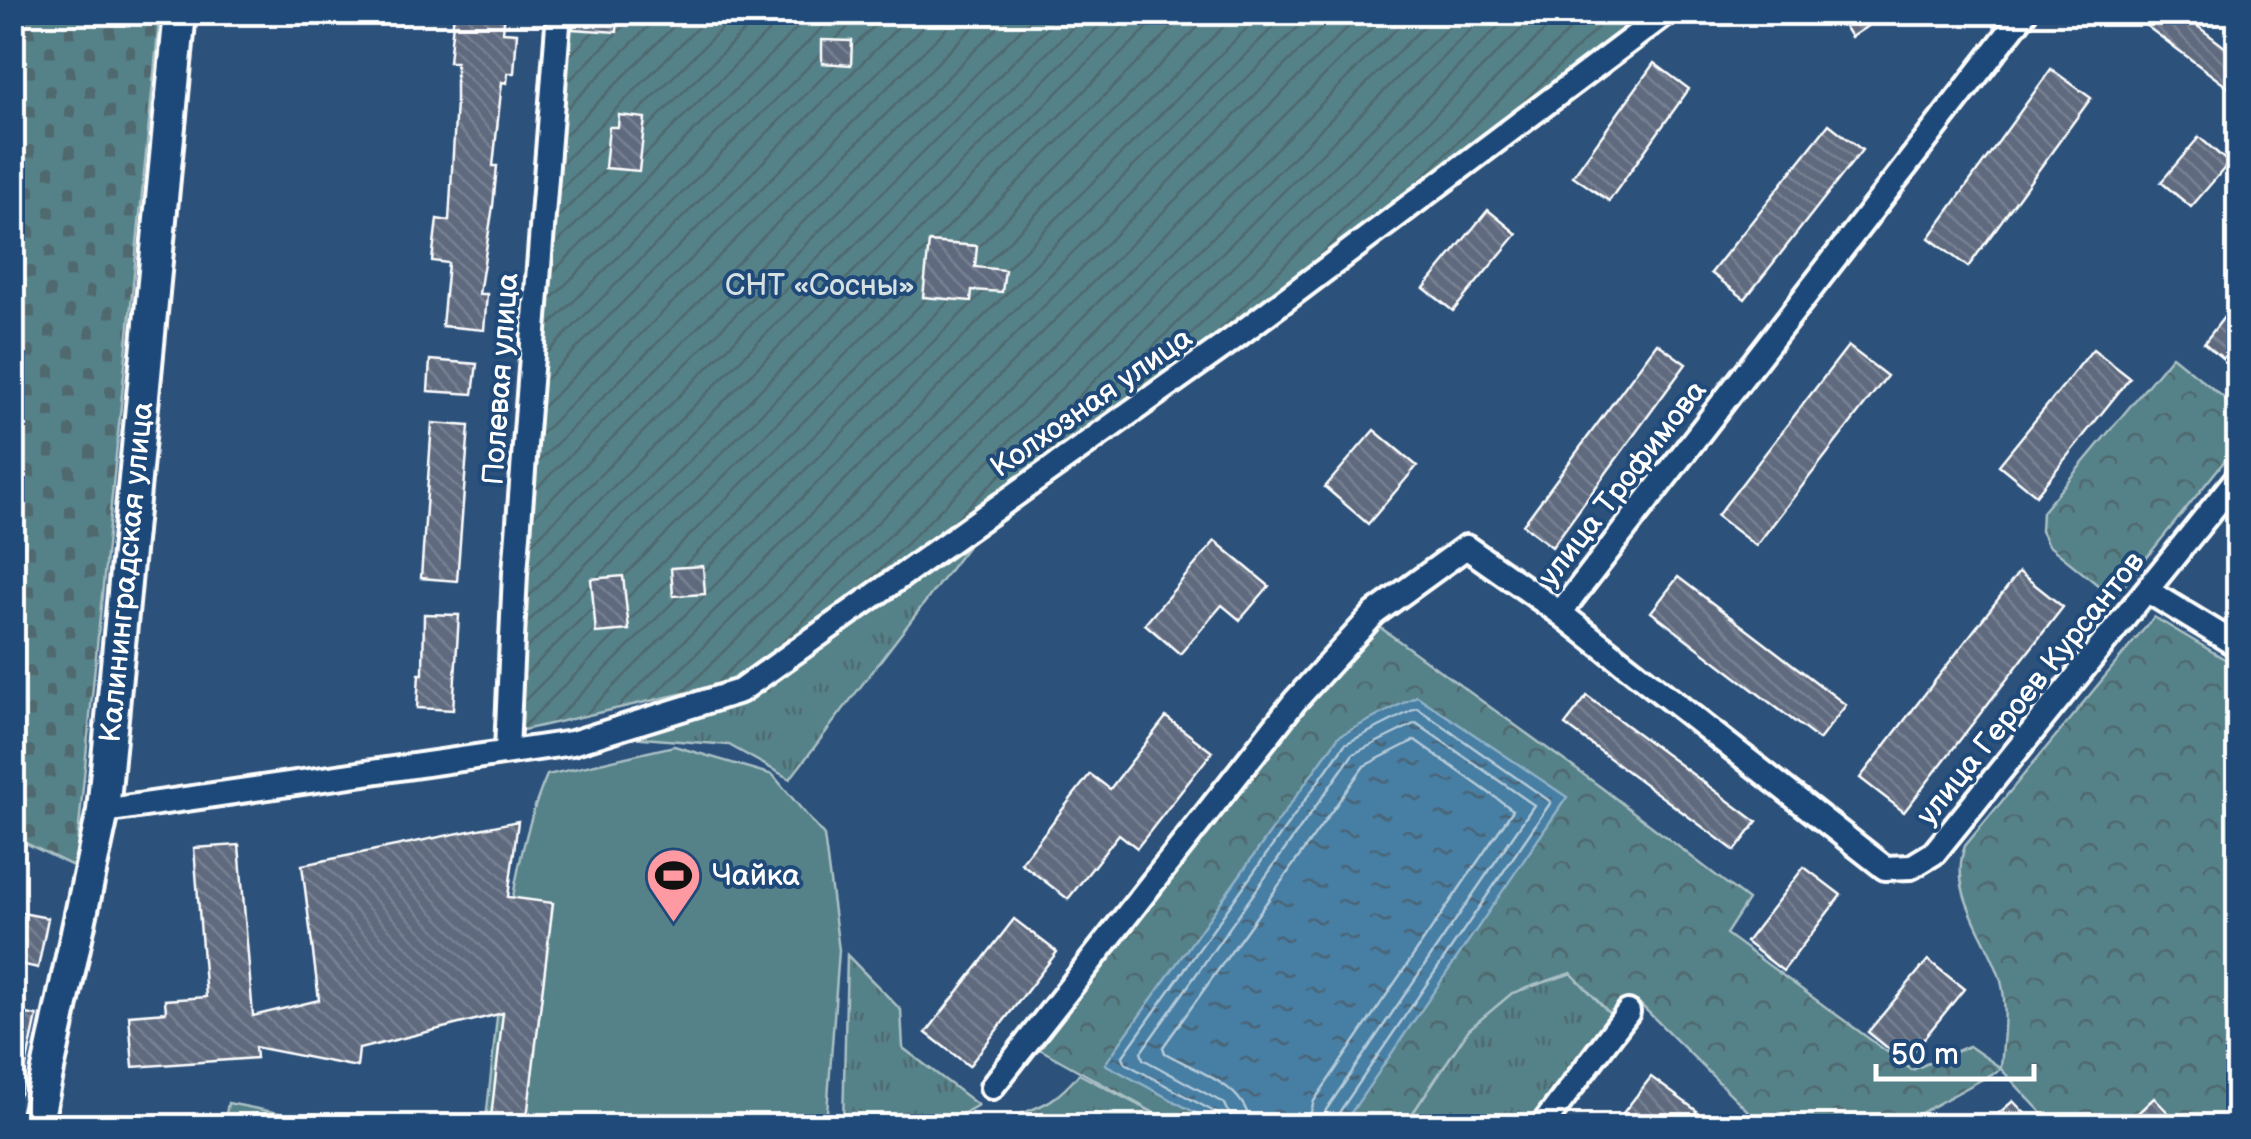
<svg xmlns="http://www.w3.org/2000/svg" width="2251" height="1139" font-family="'Balsamiq Sans',sans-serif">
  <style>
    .grass { fill: url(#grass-tufts); stroke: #aac0c4; stroke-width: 2.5 }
    .forest { fill: url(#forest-crowns); stroke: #aac0c4; stroke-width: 2.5 }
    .cemetery { fill: url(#cemetery-stones); stroke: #aac0c4; stroke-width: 2.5 }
    .garden { fill: url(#garden-furrows); stroke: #aac0c4; stroke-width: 2.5 }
    .pitch { fill: #548189; stroke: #aac0c4; stroke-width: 2.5 }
    .water { fill: url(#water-ripples); stroke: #90b2c8; stroke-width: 2.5 }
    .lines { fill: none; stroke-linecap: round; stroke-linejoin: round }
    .shore { stroke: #b5cbda; stroke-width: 2.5 }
    .building { fill: url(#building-back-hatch); stroke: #fff; stroke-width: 2.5 }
    .street-casing { stroke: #fff; stroke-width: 30 }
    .secondary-casing { stroke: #fff; stroke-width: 38 }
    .street { stroke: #1f4a7a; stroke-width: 22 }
    .secondary { stroke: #1f4a7a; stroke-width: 30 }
    .labels { text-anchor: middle; stroke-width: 8; stroke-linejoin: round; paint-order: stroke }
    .park-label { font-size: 30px; fill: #d4e0e2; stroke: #1f4a7a }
    .street-label { font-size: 30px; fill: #fff; stroke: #1f4a7a }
    .poi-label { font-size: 30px; fill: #fff; stroke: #1f4a7a; text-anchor: start }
  </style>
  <defs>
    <pattern id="grass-tufts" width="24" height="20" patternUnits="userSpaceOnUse" patternTransform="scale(2.5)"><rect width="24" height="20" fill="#548189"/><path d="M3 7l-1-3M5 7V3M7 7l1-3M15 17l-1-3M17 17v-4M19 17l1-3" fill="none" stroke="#50696e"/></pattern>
    <pattern id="forest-crowns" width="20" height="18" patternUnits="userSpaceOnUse" patternTransform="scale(2.5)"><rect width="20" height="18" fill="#548189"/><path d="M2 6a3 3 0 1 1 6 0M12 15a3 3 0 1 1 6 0" fill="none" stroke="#50696e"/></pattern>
    <pattern id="cemetery-stones" width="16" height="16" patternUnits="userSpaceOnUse" patternTransform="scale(2.5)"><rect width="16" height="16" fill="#548189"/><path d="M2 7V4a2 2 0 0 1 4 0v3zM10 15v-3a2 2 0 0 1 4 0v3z" fill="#50696e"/></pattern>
    <pattern id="garden-furrows" width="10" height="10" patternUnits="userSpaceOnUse" patternTransform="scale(2.5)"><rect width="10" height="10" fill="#548189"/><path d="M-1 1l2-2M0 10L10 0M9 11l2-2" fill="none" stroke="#50696e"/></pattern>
    <pattern id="water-ripples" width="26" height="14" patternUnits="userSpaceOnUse" patternTransform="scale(2.5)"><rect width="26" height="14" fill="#467ea3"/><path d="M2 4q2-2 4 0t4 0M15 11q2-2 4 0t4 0" fill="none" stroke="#496578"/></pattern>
    <pattern id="building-back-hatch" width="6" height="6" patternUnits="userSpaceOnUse" patternTransform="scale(2.5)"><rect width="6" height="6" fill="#5f6b7f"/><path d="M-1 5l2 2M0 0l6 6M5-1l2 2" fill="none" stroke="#778192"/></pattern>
  </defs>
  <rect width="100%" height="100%" fill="#2c517b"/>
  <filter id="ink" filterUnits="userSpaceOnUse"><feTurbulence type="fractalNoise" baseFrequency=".01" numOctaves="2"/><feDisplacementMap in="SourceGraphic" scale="20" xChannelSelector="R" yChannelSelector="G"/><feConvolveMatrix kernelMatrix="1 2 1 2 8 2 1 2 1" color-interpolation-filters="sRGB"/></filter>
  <g filter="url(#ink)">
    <g class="grass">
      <path d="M968 546 790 779 729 745 630 737 749 700Z"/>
      <path d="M847 955 901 1010 903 1048 978 1105 941 1126H843Z"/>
      <path d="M1572 973 1617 1021 1535 1126H1404L1469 1029 1512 993Z"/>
      <path d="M1079 1074 1178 1126H995C1035 1104 1046 1113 1079 1074Z"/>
    </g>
    <g class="forest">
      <path d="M2172 356 2238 409V444L2114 598 2048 545 2041 531 2042 512Z"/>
      <path d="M2154 617 2238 667V1126H2054L2001 1069 1897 1126H1763L1638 1002 1617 1021 1571 973 1512 993 1469 1029 1404 1126H1178L1036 1047 1374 623 1602 788 1748 900 1726 934 1912 1070 1969 1046 2001 1068C2003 1041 2008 1007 2001 981 1989 938 1947 893 1965 846Z"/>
    </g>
    <path class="cemetery" d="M12 13H160L75 867 13 837Z"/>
    <path class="garden" d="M567 13H1654L1227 328 728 683 515 732Z"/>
    <g class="pitch">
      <path d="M674 746 773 775 824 836 839 950 826 1126H485C499 1020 504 873 547 775Z"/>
      <path d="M228 1103 319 1121 318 1126H224Z"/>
    </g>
    <path class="water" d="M1417 696 1567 797 1342 1126H1220L1105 1064 1339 736Z"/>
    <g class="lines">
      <g class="shore">
        <path d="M1222 1126 1218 1114 1125 1063 1123 1056 1345 744 1417 708 1551 802 1336 1117 1334 1126"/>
        <path d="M1235 1126 1225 1104 1143 1059 1141 1052 1353 754 1416 723 1534 805 1326 1110 1322 1126"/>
        <path d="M1250 1126C1248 1086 1196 1071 1165 1053L1163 1047 1364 766 1415 740 1513 810 1314 1101 1307 1126"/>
      </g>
    </g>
    <g class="building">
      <path d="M454 12H505L503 32 517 33 514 73H508L507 83 502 82 493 166H497L493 206 479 294H487L484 330 442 326 448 263 432 261 437 219 449 221 456 102V62H449Z"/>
      <path d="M574 12H618L617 32 573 29Z"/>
      <path d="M1835 12H1889L1851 37Z"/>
      <path d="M2128 12H2179L2238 57V95Z"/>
      <path d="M822 40 852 41 851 65 822 63Z"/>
      <path d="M1654 63 1689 89 1609 201 1573 176Z"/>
      <path d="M2051 69 2091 98 1968 267 1929 238Z"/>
      <path d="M619 115 645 118 639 171 605 168 609 127H618Z"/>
      <path d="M1829 124 1862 150 1745 299 1711 273Z"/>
      <path d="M2199 137 2229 163 2191 207 2161 182Z"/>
      <path d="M1488 210 1517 234 1453 311 1424 288Z"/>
      <path d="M929 242 977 246 975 267 1005 270 1002 292 972 290 971 301 923 297Z"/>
      <path d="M2238 299V371L2204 343Z"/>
      <path d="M1657 343 1686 364 1552 547 1523 525Z"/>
      <path d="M1848 346 1887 376 1756 546 1717 516Z"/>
      <path d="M2093 349 2130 378 2036 495 1999 465Z"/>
      <path d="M430 360 477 364 473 394 428 391Z"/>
      <path d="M432 423 469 426 457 581 421 578Z"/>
      <path d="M1374 430 1417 466 1368 524 1325 487Z"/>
      <path d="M1215 541 1269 586 1240 620 1222 605 1180 654 1145 624Z"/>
      <path d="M703 566 705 594 673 596 671 568Z"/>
      <path d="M2019 572 2063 607 1904 812 1860 778Z"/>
      <path d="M623 576 629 630 596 633 591 579Z"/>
      <path d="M1678 577 1846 705 1819 740 1651 612Z"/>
      <path d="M424 614 459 615 453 710 417 708 419 674H423Z"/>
      <path d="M1587 696 1757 822 1735 851 1565 725Z"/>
      <path d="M1166 717 1212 752 1137 848 1119 834 1068 899 1021 863 1090 774 1110 789Z"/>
      <path d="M518 821 508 897 553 903 526 1126H490L503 1013 359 1049 357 1067 255 1047 256 1058 133 1067 129 1015 166 1012 165 1000 206 997 194 848 239 845 253 1016 319 1000 302 865Z"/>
      <path d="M1804 867 1841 895 1783 971 1746 942Z"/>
      <path d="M12 911 48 918 38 968 12 962Z"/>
      <path d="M1014 919 1057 952 969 1066 926 1033Z"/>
      <path d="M1928 960 1964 989 1905 1062 1868 1032Z"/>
      <path d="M12 1011 37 1016 20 1094 12 1093Z"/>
      <path d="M1651 1077 1697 1111 1685 1126H1613Z"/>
      <path d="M2154 1098 2181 1126H2124Z"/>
      <path d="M2013 1101 2037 1126H1984Z"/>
    </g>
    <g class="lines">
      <defs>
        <g id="street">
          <path d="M2148 591 2238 646"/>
          <path d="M1560 613 1885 868 1911 867 1934 853 2238 477"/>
          <path d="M507 750 515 573 559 12"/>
          <path d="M103 811 572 743 740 691 1229 342 1666 13"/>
          <path d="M992 1087 1295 701 1375 613 1466 547 1560 613 2025 12"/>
          <path d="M1542 1126 1628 1012"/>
        </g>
        <g id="secondary">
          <path id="s1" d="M36 1126 103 811 180 12"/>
        </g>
      </defs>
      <use href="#street" class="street-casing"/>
      <use href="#secondary" class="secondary-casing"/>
      <use href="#street" class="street"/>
      <use href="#secondary" class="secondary"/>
    </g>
  </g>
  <defs>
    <symbol id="stadium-pin" viewBox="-11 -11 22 30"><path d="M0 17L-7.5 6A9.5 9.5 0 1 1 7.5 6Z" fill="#ff9aa2" stroke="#1f4a7a"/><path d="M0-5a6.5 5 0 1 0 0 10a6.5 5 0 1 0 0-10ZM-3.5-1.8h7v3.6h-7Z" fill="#111"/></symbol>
  </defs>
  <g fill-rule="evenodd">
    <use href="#stadium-pin" x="642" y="844" width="63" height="86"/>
  </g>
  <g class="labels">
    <g class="park-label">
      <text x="820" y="295">СНТ «Сосны»</text>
    </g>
    <g class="street-label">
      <text transform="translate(500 379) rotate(-86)" y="10">Полевая улица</text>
      <text transform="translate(1091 402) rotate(-35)" y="10">Колхозная улица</text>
      <text transform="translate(1622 483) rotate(-52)" y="10">улица Трофимова</text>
      <text dy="10" stroke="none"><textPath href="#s1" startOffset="562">Калининградская улица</textPath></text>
      <text transform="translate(2030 688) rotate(-51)" y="10">улица Героев Курсантов</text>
    </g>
    <g class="poi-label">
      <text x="712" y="885">Чайка</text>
    </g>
  </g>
  <rect width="2251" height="1139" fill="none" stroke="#1f4a7a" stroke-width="50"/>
  <rect x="25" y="25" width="2201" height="1089" fill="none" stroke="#fff" stroke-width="4" filter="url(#ink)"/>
  <path d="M1876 1064v15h158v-15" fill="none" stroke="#ffffff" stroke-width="5"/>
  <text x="1891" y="1064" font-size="30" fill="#ffffff" stroke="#1f4a7a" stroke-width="8" paint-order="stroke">50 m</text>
</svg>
